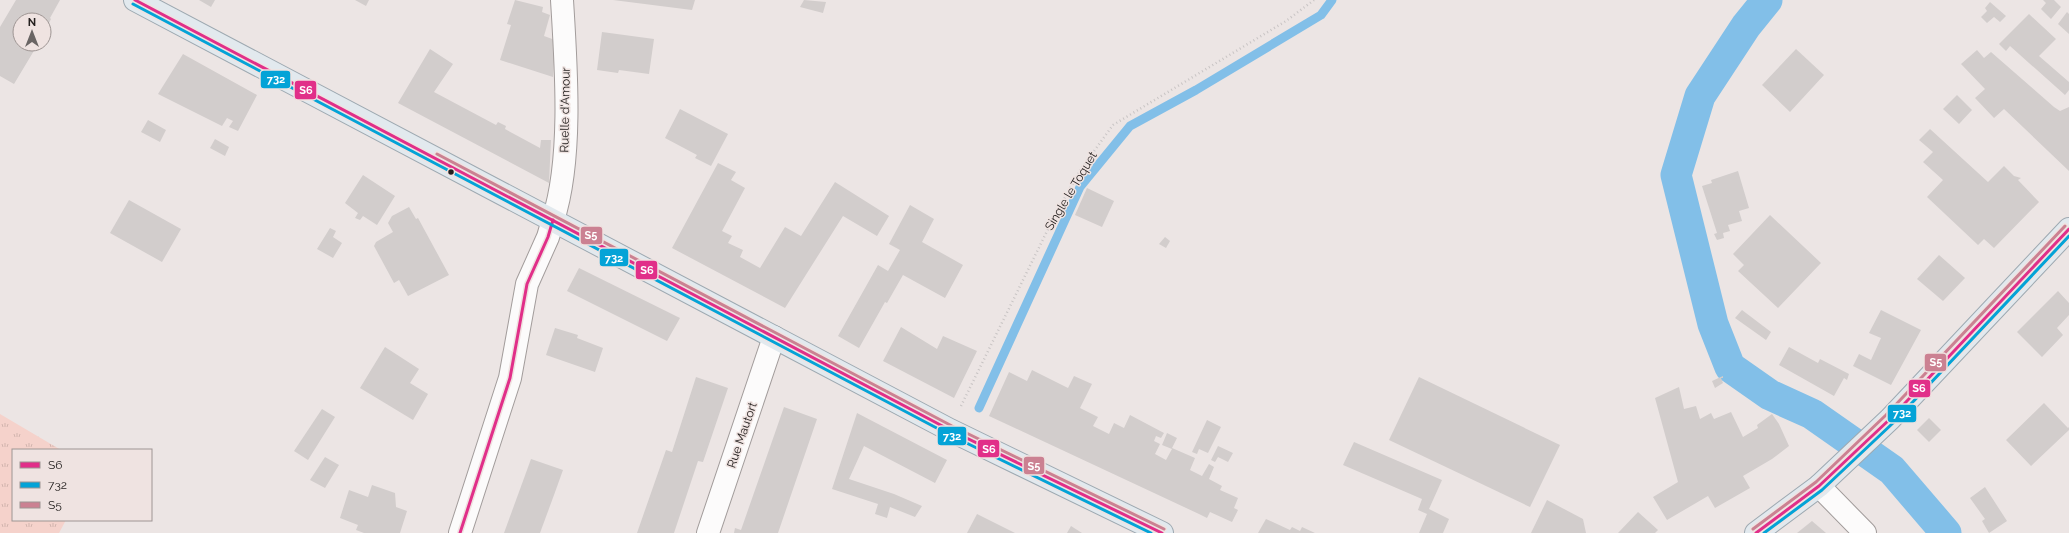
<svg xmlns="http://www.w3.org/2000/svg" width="2069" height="533" font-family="Raleway,sans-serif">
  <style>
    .grass { fill: url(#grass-tufts) }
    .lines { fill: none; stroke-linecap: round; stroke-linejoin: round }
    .stream { stroke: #82bfe8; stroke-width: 9 }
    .canal { stroke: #82bfe8; stroke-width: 31 }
    .building { fill: #d2cdcc }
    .minor-casing { stroke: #a29c9b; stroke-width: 24 }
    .tertiary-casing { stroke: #a29c9b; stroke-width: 24 }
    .secondary-casing { stroke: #a29c9b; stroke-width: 24 }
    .primary-casing { stroke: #9ea9b1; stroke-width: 24 }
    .path { stroke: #c8c4c4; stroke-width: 2.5; stroke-dasharray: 1 3; stroke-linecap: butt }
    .minor { stroke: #fcfbfb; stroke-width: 22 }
    .tertiary { stroke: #fcfbfb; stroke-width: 22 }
    .secondary { stroke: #fcfbfb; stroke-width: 22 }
    .primary { stroke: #e2e9ee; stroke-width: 22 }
    .bus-1-casing { stroke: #efe3e1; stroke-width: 6 }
    .bus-2-casing { stroke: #efe3e1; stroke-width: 6 }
    .bus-3-casing { stroke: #efe3e1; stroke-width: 6 }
    .bus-1 { stroke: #e12f89; stroke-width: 3 }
    .bus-2 { stroke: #04a3d7; stroke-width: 3 }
    .bus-3 { stroke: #cb8192; stroke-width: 3 }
    .bus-dot { fill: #24201f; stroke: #efe3e1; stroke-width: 1.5 }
    .labels { text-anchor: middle; stroke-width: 3; stroke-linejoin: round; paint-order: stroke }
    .street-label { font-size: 12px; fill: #24201f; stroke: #efe3e1 }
    .line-badge { stroke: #efe3e1; stroke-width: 1.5 }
    .badge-label { font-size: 11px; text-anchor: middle; font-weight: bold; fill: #fff }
  </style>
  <defs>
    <pattern id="grass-tufts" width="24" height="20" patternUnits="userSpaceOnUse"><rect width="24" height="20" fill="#f5d2cb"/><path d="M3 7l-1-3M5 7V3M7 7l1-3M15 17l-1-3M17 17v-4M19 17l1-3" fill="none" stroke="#d2b4ae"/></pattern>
  </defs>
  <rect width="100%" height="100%" fill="#ece5e4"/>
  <path class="grass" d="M0 414 61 450H13V520H66L59 533H0Z"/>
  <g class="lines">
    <path class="stream" d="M979 408 1080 187 1130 126 1196 90 1321 15 1332 0"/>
    <path class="canal" d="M1767 0 1746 26 1700 96 1676 175 1713 324 1730 367 1770 395 1812 414 1892 470 1946 533"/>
  </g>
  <g class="building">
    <path d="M16 0H60L50 18 51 19 44 33V20H20V44H38L14 84 0 76V27Z"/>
    <path d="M199 0H215L211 7Z"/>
    <path d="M355 0H369L366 6Z"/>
    <path d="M515 0 543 7 542 12 550 15 544 36 555 40 553 77 500 60 511 25 507 24Z"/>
    <path d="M613 0H695L692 10Z"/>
    <path d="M804 0 826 2 823 13 800 7Z"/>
    <path d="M2043 0H2054L2061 7 2051 19 2041 9 2046 3Z"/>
    <path d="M1990 2 2006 16 2000 22 1994 17 1987 23 1981 17 1987 11 1985 8Z"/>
    <path d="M2067 12 2069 14V34L2058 24Z"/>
    <path d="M2029 14 2056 39 2039 56 2069 82V90L2065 95 2010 46 2006 51 1999 44Z"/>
    <path d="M602 32 654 39 649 74 619 70 618 73 597 70Z"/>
    <path d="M430 49 453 64 434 92 496 125 498 122 506 126 505 129 540 148 541 140H551L549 183 398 103Z"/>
    <path d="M1796 49 1824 75 1790 112 1762 85Z"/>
    <path d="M1977 50 1984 58 1991 52 2054 107 2060 111 2069 107V171L2004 109 1994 118 1975 98 1985 89 1961 64Z"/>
    <path d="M183 54 257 95 238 131 229 127 233 121 227 118 222 126 158 94Z"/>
    <path d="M1957 95 1972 110 1959 124 1943 109Z"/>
    <path d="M680 109 728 134 711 166 695 158 697 155 665 138Z"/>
    <path d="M148 120 166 130 160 142 141 132Z"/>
    <path d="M1930 129 1988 182 2004 166 2014 176 2021 178 2018 180 2039 202 1994 248 1984 239 1978 245 1927 197 1943 180 1923 162 1933 152 1919 140Z"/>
    <path d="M215 139 229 147 225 156 210 148Z"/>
    <path d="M718 163 736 172 731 180 745 188 722 231 732 236 728 243 743 250 740 257 760 268 785 227 801 236 835 182 889 216 877 236 843 216 785 308 672 248Z"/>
    <path d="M1738 171 1749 208 1739 211 1742 221 1728 225 1730 231 1723 233 1724 238 1717 240 1714 234 1717 233 1702 186 1712 183 1711 180Z"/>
    <path d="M363 175 395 196 377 225 363 216 360 220 355 218 358 213 345 203Z"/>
    <path d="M1087 188 1114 201 1102 227 1075 215Z"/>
    <path d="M129 200 181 229 162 262 110 233Z"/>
    <path d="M910 205 934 219 922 242 963 265 945 298 903 275 887 303 885 302 859 348 838 336 878 265 888 271 900 250 889 244Z"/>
    <path d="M409 207 416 219 418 218 449 275 408 296 399 280 394 283 374 246 376 242 393 232 388 223 392 216Z"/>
    <path d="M1770 215 1821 263 1778 308 1738 271 1744 265 1733 254Z"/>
    <path d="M330 228 336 231 333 237 342 243 333 258 317 249Z"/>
    <path d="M1165 237 1170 241 1166 248 1159 244Z"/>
    <path d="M1939 255 1965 278 1943 301 1917 279Z"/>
    <path d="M579 268 680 318 667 341 567 291Z"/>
    <path d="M2058 291 2069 303V315L2057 328 2063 335 2042 357 2017 332Z"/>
    <path d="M1742 310 1771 332 1766 340 1735 318Z"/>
    <path d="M1881 310 1921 330 1891 385 1853 366 1859 354 1871 360 1881 338 1869 333Z"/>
    <path d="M901 327 937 349 943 336 977 351 954 398 883 361Z"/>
    <path d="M555 328 578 335 577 338 603 348 595 372 546 355Z"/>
    <path d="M385 347 419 369 410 383 428 394 413 420 360 388Z"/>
    <path d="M1789 347 1818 363 1820 359 1849 374 1847 380 1844 378 1834 396 1779 365Z"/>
    <path d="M1032 370 1068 388 1074 376 1092 384 1080 408 1098 417 1093 426 1109 434 1114 423 1124 428 1130 415 1164 433 1161 438 1156 436 1154 441 1160 444 1155 454 1166 460 1172 449 1162 445 1167 433 1177 438 1172 448 1195 458 1190 470 1202 476 1209 464 1214 467 1209 479 1222 486 1220 490 1238 498 1234 508 1238 510 1232 522 1210 512 1207 518 1199 514 989 416 1009 372 1027 381Z"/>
    <path d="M1723 376V378H1721L1723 383 1715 388 1712 381Z"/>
    <path d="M696 377 728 388 703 462 698 461 674 533H637L666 450 672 452Z"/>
    <path d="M1419 377 1560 445 1530 507 1389 440Z"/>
    <path d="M1679 387 1684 409 1696 406 1700 419 1711 413 1714 419 1731 412 1743 437 1758 428 1757 425 1772 414 1779 424 1789 446 1772 459 1743 476 1750 488 1715 508 1708 496 1667 520 1653 497 1678 482 1655 398Z"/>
    <path d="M2044 403 2068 428 2069 427V430L2031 466 2006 440Z"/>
    <path d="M784 407 817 419 778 533H734L735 528 741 530Z"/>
    <path d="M322 409 335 417 308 460 294 451Z"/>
    <path d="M857 413 947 460 935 483 864 446 849 479 894 494 922 506 915 517 890 507 887 518 875 514 878 504 832 489Z"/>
    <path d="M1929 418 1941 430 1929 442 1917 430Z"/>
    <path d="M1207 420 1221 427 1208 453 1199 449 1197 454 1192 452Z"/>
    <path d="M1354 442 1442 480 1429 509 1449 519 1443 533H1419L1427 514 1418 510 1422 499 1343 465Z"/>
    <path d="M1218 446 1233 453 1228 462 1218 457 1215 462 1211 460Z"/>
    <path d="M325 457 339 465 325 488 310 480Z"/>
    <path d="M531 459 563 470 554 495 540 533H504Z"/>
    <path d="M372 485 395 493 396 507 407 511 400 533H364L356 530 358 525 340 518 349 490 368 497Z"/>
    <path d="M1985 487 2007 521 1989 533 1982 521 1985 519 1970 498Z"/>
    <path d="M1547 500 1583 519 1586 533H1531Z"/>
    <path d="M1638 512 1658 530 1655 533H1618Z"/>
    <path d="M977 514 1015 533H967Z"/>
    <path d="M1266 519 1290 530 1292 527 1300 531 1302 527 1315 533H1258Z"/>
    <path d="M1812 521 1826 533H1797Z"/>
    <path d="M1071 526 1082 533H1067Z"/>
  </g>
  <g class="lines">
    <defs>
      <g id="minor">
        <path d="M553 220C573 158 566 65 562 0"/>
        <path d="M708 533 774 337"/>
      </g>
      <path id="tertiary" d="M1819 486 1865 533"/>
      <path id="secondary" d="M460 533 510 378 527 284 548 237 553 220"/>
      <g id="primary">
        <path d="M135 0 950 430 1162 533"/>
        <path d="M1756 533 1819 486 1890 419 2069 229"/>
      </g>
    </defs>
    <use href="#minor" class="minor-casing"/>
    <use href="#tertiary" class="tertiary-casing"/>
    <use href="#secondary" class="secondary-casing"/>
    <use href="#primary" class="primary-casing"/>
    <path class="path" d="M961 406 1053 219 1081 169 1113 125 1286 21 1314 0"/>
    <use href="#minor" class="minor"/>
    <use href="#tertiary" class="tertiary"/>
    <use href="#secondary" class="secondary"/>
    <use href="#primary" class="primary"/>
    <defs>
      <g id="bus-1">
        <path d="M135 0 950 430 1162 533"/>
        <path d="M460 533 510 378 527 284 548 237 553 220"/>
        <path d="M1756 533 1819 486 1890 419 2069 229"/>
      </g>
      <g id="bus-2">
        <path d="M133 4 948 434 1151 533"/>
        <path d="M1764 533 1822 490 1893 423 2069 236"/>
      </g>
      <g id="bus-3">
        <path d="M437 154 952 426 1164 529"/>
        <path d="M1753 529 1816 482 1886 415 2065 226"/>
      </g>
    </defs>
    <use href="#bus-1" class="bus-1-casing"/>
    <use href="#bus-2" class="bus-2-casing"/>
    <use href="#bus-3" class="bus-3-casing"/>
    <use href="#bus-1" class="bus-1"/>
    <use href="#bus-2" class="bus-2"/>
    <use href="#bus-3" class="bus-3"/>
  </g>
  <circle class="bus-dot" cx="451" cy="172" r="3.5"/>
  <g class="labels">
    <g class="street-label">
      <text transform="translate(565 110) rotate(-89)" y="4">Ruelle d'Amour</text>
      <text transform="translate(1071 191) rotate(-59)" y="4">Single le Toquet</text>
      <text transform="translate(742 435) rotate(-71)" y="4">Rue Mautort</text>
    </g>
  </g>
  <g class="line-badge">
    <rect x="260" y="70" width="31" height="19" rx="4" fill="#04a3d7"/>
    <rect x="294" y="80" width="23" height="20" rx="4" fill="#e12f89"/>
    <rect x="580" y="226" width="23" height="19" rx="4" fill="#cb8192"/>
    <rect x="599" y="248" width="30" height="19" rx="4" fill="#04a3d7"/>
    <rect x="635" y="260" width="23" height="20" rx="4" fill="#e12f89"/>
    <rect x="1924" y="353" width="23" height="19" rx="4" fill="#cb8192"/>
    <rect x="1908" y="379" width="23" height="19" rx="4" fill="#e12f89"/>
    <rect x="1887" y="404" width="30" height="19" rx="4" fill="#04a3d7"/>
    <rect x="937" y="426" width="30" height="20" rx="4" fill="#04a3d7"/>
    <rect x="977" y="439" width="23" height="19" rx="4" fill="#e12f89"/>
    <rect x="1023" y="456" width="22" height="19" rx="4" fill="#cb8192"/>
  </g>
  <g class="badge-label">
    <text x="276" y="83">732</text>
    <text x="306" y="94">S6</text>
    <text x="591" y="239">S5</text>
    <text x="614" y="262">732</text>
    <text x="647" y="274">S6</text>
    <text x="1936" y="366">S5</text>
    <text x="1919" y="392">S6</text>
    <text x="1902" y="417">732</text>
    <text x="952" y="440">732</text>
    <text x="989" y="453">S6</text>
    <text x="1034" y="470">S5</text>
  </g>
  <rect x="12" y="449" width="140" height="72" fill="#efe3e1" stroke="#9e9593"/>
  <rect x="20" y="462" width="20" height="6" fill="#e12f89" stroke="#9e9593"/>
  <text x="48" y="469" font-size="12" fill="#24201f">S6</text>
  <rect x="20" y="482" width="20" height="6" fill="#04a3d7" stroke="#9e9593"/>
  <text x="48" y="489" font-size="12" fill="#24201f">732</text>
  <rect x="20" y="502" width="20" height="6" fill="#cb8192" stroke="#9e9593"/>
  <text x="48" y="509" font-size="12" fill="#24201f">S5</text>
  <g transform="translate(32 32)"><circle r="19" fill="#efe3e1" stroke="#9e9593"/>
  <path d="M0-3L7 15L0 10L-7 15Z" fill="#6a6564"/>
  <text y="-6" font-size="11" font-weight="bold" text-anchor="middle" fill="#24201f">N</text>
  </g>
</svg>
